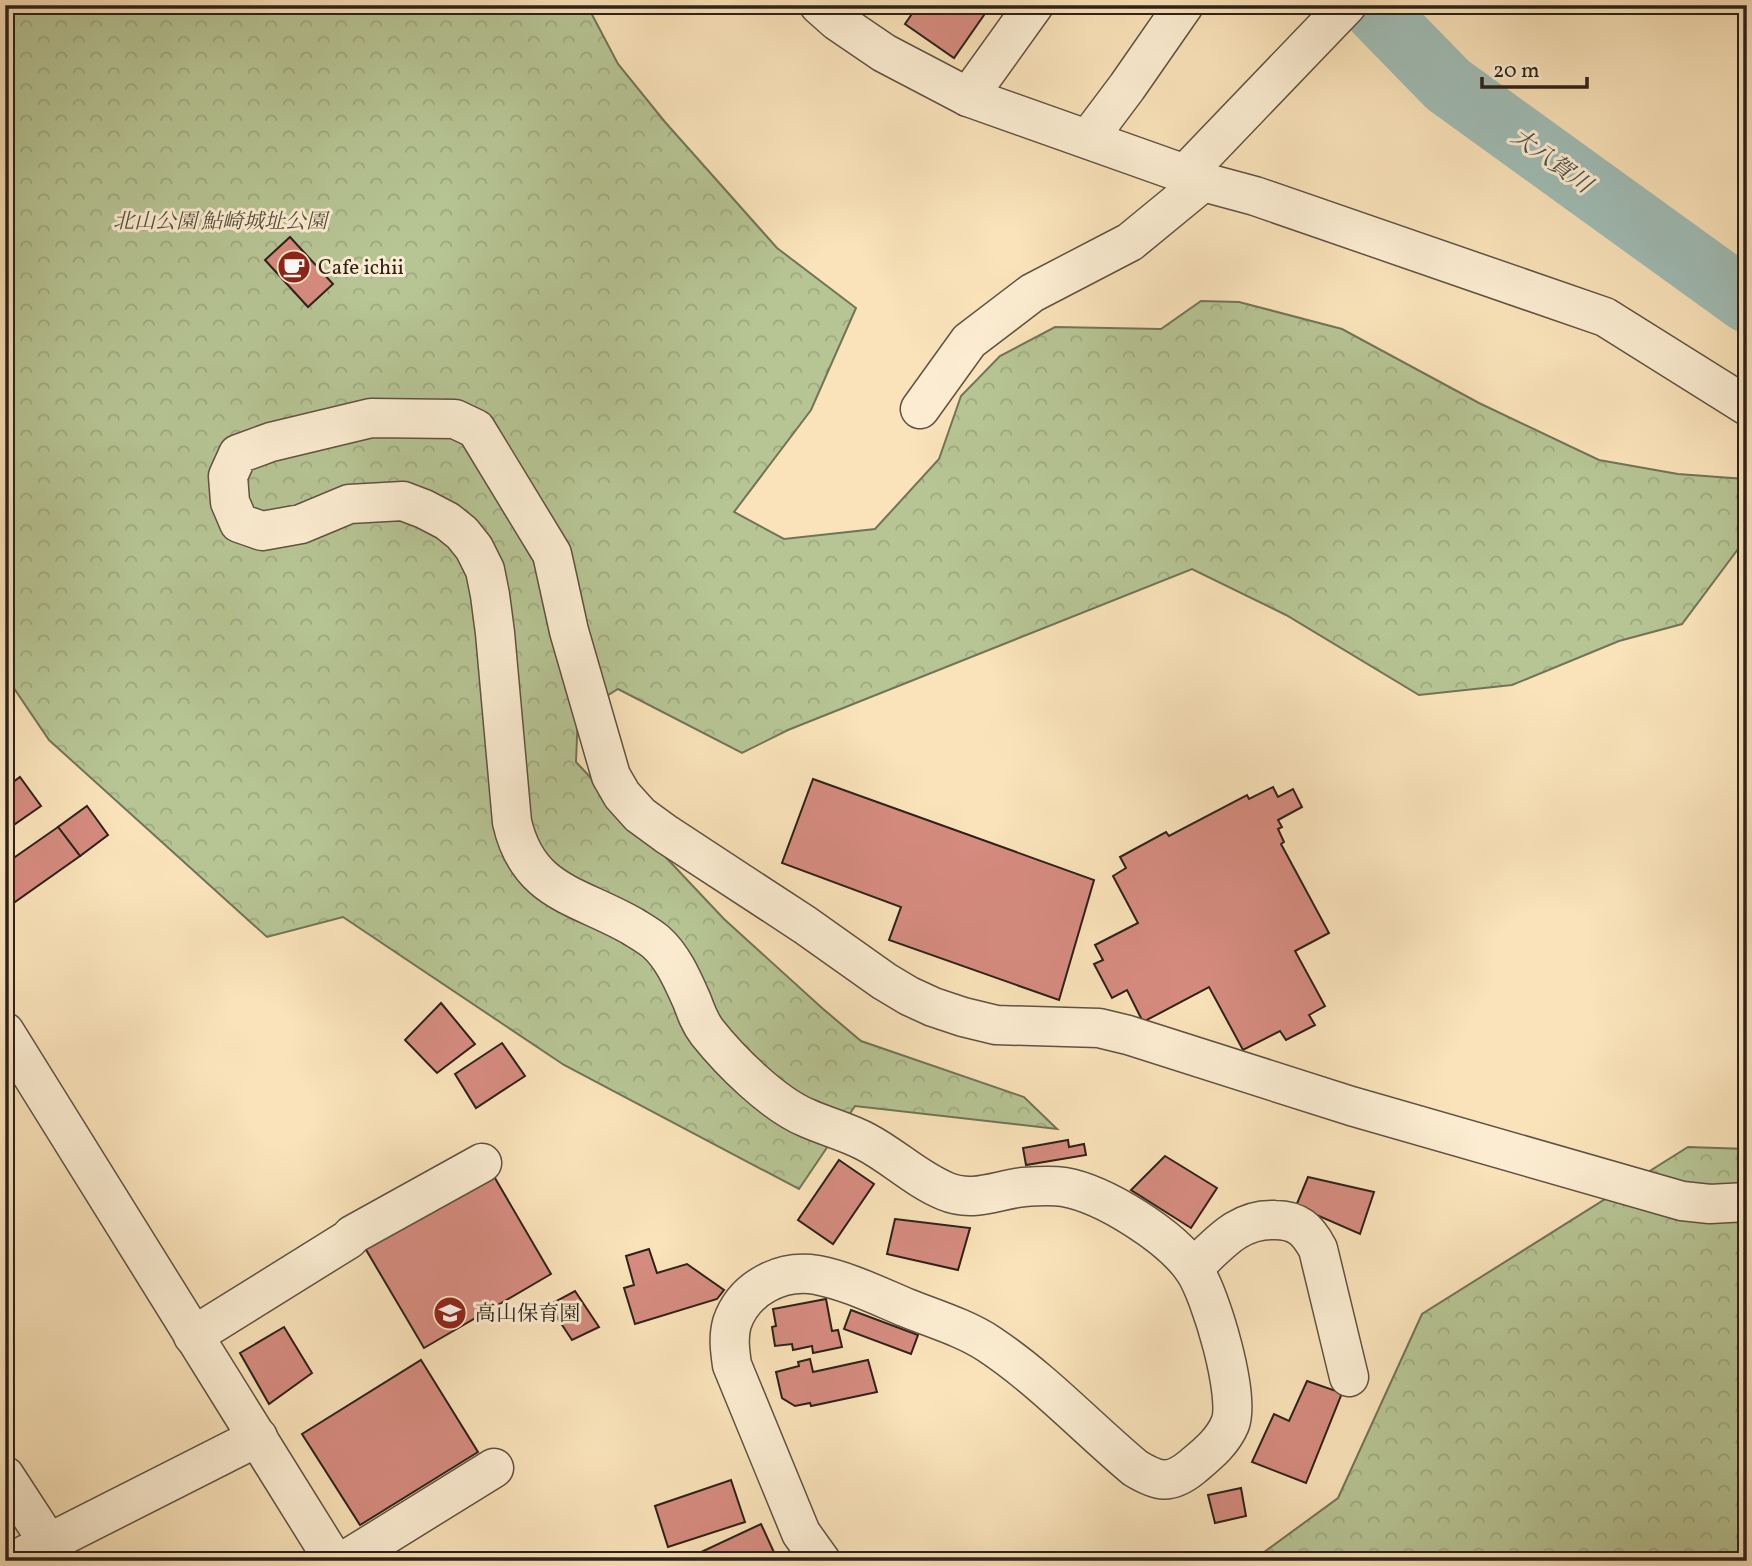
<svg xmlns="http://www.w3.org/2000/svg" width="1752" height="1566" font-family="Vollkorn,'Noto Serif JP',serif">
  <style>
    .forest { fill: url(#forest-crowns); stroke: #727458; stroke-width: 2 }
    .lines { fill: none; stroke-linecap: round; stroke-linejoin: round }
    .river { stroke: #a0bdb6; stroke-width: 63 }
    .building { fill: #d68c80; stroke: #2d221a; stroke-width: 2 }
    .minor-casing { stroke: #605242; stroke-width: 41 }
    .minor { stroke: #fcedd2; stroke-width: 38 }
    .labels { text-anchor: middle; stroke-width: 6; stroke-linejoin: round; paint-order: stroke }
    .park-label { font-size: 21px; font-style: italic; fill: #56533f; stroke: #fcedd2 }
    .poi-label { font-size: 21px; fill: #2d221a; stroke: #fcedd2; text-anchor: start }
    .water-label { font-size: 23px; font-style: italic; fill: #505049; stroke: #fcedd2 }
  </style>
  <defs>
    <pattern id="forest-crowns" width="20" height="18" patternUnits="userSpaceOnUse" patternTransform="scale(1.75)"><rect width="20" height="18" fill="#b7c595"/><path d="M2 6a3 3 0 1 1 6 0M12 15a3 3 0 1 1 6 0" fill="none" stroke="#9ea980"/></pattern>
  </defs>
  <rect width="100%" height="100%" fill="#fae3ba"/>
  <filter id="stains"><feTurbulence type="fractalNoise" baseFrequency=".00286" numOctaves="4"/><feColorMatrix values="0 0 0 0 .2 0 0 0 0 .09 0 0 0 0 .02 0 0 0 .5 -.17"/></filter>
  <radialGradient id="worn" r=".72"><stop offset=".6" stop-color="#630" stop-opacity="0"/><stop offset="1" stop-color="#630" stop-opacity=".3"/></radialGradient>
  <g class="forest">
    <path d="M5 5H587L618 64 665 122 777 248 856 308 811 410 734 512 784 539 875 529 939 459 961 396 1000 356 1055 327 1161 329 1201 301 1239 302 1342 329 1479 403 1599 460 1678 474 1745 479 1747 537 1682 624 1619 641 1512 685 1419 695 1286 615 1192 569 788 730 742 753 618 689 578 714 576 762 724 919 822 1008 861 1041 1024 1097 1057 1129 855 1106 799 1189 564 1065 343 917 267 937 49 740 5 675Z"/>
    <path d="M1688 1147 1747 1149V1561H1252L1338 1498 1422 1314Z"/>
  </g>
  <g class="lines">
    <path class="river" d="M1370 5 1448 85 1747 301"/>
  </g>
  <g class="building">
    <path d="M918 5H991L954 58 905 24Z"/>
    <path d="M290 237 333 284 308 307 265 260Z"/>
    <path d="M20 777 41 806 5 831V788Z"/>
    <path d="M813 779 1094 880 1059 1000 889 940 901 907 782 863Z"/>
    <path d="M1273 787 1278 797 1293 789 1302 807 1278 820 1282 827 1278 829 1284 842 1281 844 1329 933 1295 951 1325 1006 1309 1015 1315 1025 1286 1040 1280 1031 1243 1050 1209 987 1143 1022 1127 990 1112 998 1094 964 1103 960 1095 945 1138 923 1113 876 1126 868 1120 857 1166 832 1169 836 1247 795 1249 799Z"/>
    <path d="M87 806 108 835 80 856 58 827Z"/>
    <path d="M58 827 80 856 5 909V864Z"/>
    <path d="M441 1003 475 1044 437 1073 405 1040Z"/>
    <path d="M502 1043 525 1076 476 1108 455 1074Z"/>
    <path d="M1068 1140 1069 1147 1084 1144 1086 1155 1026 1165 1023 1148Z"/>
    <path d="M1165 1156 1217 1188 1191 1228 1131 1190Z"/>
    <path d="M839 1160 874 1184 833 1244 798 1220Z"/>
    <path d="M492 1173 551 1274 424 1348 365 1248Z"/>
    <path d="M1308 1177 1374 1192 1360 1234 1296 1206Z"/>
    <path d="M895 1219 970 1228 958 1270 887 1254Z"/>
    <path d="M649 1249 657 1273 687 1264 724 1290 717 1299 635 1324 624 1288 634 1285 626 1256Z"/>
    <path d="M575 1291 599 1327 572 1340 549 1305Z"/>
    <path d="M826 1299 832 1331 838 1330 842 1347 813 1353 812 1346 793 1350 792 1344 775 1346 772 1327 776 1326 773 1309Z"/>
    <path d="M851 1310 918 1335 911 1354 844 1329Z"/>
    <path d="M284 1327 312 1373 269 1404 240 1353Z"/>
    <path d="M810 1359 813 1372 868 1360 877 1392 811 1406 810 1403 795 1406 782 1398 776 1372 799 1366 798 1362Z"/>
    <path d="M421 1360 478 1452 360 1525 302 1434Z"/>
    <path d="M1307 1381 1342 1393 1306 1483 1252 1462 1274 1414 1289 1421Z"/>
    <path d="M731 1480 745 1522 668 1547 655 1506Z"/>
    <path d="M1241 1488 1246 1516 1215 1523 1208 1495Z"/>
    <path d="M761 1524 778 1561H688L703 1554 701 1552Z"/>
  </g>
  <g class="lines">
    <defs>
      <g id="minor">
        <path d="M819 5 837 21 884 53 968 97 1185 174 1347 5"/>
        <path d="M968 97 1034 5"/>
        <path d="M1088 139 1127 87 1184 5"/>
        <path d="M1185 174 1203 182 1255 196 1605 317 1747 406"/>
        <path d="M920 409 969 341 1032 293 1130 242 1203 182"/>
        <path d="M5 1032 334 1561"/>
        <path d="M1193 1268C1218 1245 1238 1218 1275 1220 1298 1220 1308 1230 1318 1249L1349 1377"/>
        <path d="M193 1336 349 1239 352 1235 482 1163"/>
        <path d="M5 1476 48 1542 56 1561"/>
        <path d="M13 1561 258 1437"/>
        <path d="M344 1561 494 1468"/>
        <path d="M821 1561 801 1533 732 1365C730 1351 728 1337 732 1323 744 1288 781 1269 817 1275 848 1281 878 1296 907 1308 934 1319 965 1328 989 1344 1043 1380 1086 1427 1135 1468 1158 1482 1170 1485 1192 1467 1206 1455 1222 1443 1230 1424 1241 1397 1211 1295 1194 1270 1171 1236 1104 1194 1064 1187 1051 1185 1037 1186 1024 1187 996 1190 973 1203 945 1191 916 1179 893 1156 866 1142 848 1132 827 1127 807 1118 773 1104 730 1061 707 1032 700 1023 696 1012 692 1001 683 981 673 957 656 942 649 936 640 931 632 926 578 895 528 893 512 822L495 633 490 595 485 570 474 548 462 533 447 521 424 509 403 501 349 504 301 524 262 531 239 523 230 502 228 476 238 454 271 442 371 418 455 419 476 429 552 554 569 631 611 776 622 795 640 815 666 834 805 925 884 981 909 996 933 1007 963 1017 996 1025 1099 1028 1128 1035 1351 1106 1682 1201 1710 1204 1747 1202"/>
      </g>
    </defs>
    <use href="#minor" class="minor-casing"/>
    <use href="#minor" class="minor"/>
  </g>
  <defs>
    <symbol id="cafe-disc" viewBox="-11 -11 22 22"><circle r="9.5" fill="#8f2418" stroke="#fcedd2"/><path d="M-5.5-4.5H6V0H3Q3 3.5 0 3.5H-2.5Q-5.5 3.5-5.5 0ZM3-3.2v2h1.7v-2ZM-6 4.5H4V6H-6Z" fill="#fff"/></symbol>
    <symbol id="school-disc" viewBox="-11 -11 22 22"><circle r="9.5" fill="#8f2418" stroke="#fcedd2"/><path d="M0-5L7-2L0 1L-7-2ZM-4 1L0 2.5L4 1V4Q0 6-4 4Z" fill="#fff"/></symbol>
  </defs>
  <g fill-rule="evenodd">
    <use href="#cafe-disc" x="275" y="248" width="38" height="38"/>
    <use href="#school-disc" x="431" y="1294" width="38" height="38"/>
  </g>
  <g class="labels">
    <g class="park-label">
      <text x="220" y="228">北山公園 鮎崎城址公園</text>
    </g>
    <g class="poi-label">
      <text x="318" y="274">Cafe ichii</text>
      <text x="475" y="1320">高山保育園</text>
    </g>
    <g class="water-label">
      <text transform="translate(1552 160) rotate(36)" y="8">大八賀川</text>
    </g>
  </g>
  <rect width="1752" height="1566" fill="none" stroke="#fae3ba" stroke-width="28"/>
  <rect x="7" y="7" width="1738" height="1552" fill="none" stroke="#2d221a" stroke-width="3.5"/>
  <rect x="14" y="14" width="1724" height="1538" fill="none" stroke="#2d221a" stroke-width="2"/>
  <path d="M1482 77v10h105v-10" fill="none" stroke="#2d221a" stroke-width="3.5"/>
  <text x="1493" y="77" font-size="21" fill="#2d221a" stroke="#fcedd2" stroke-width="5" paint-order="stroke">20 m</text>
  <rect width="100%" height="100%" filter="url(#stains)"/>
  <rect width="100%" height="100%" fill="url(#worn)"/>
</svg>
